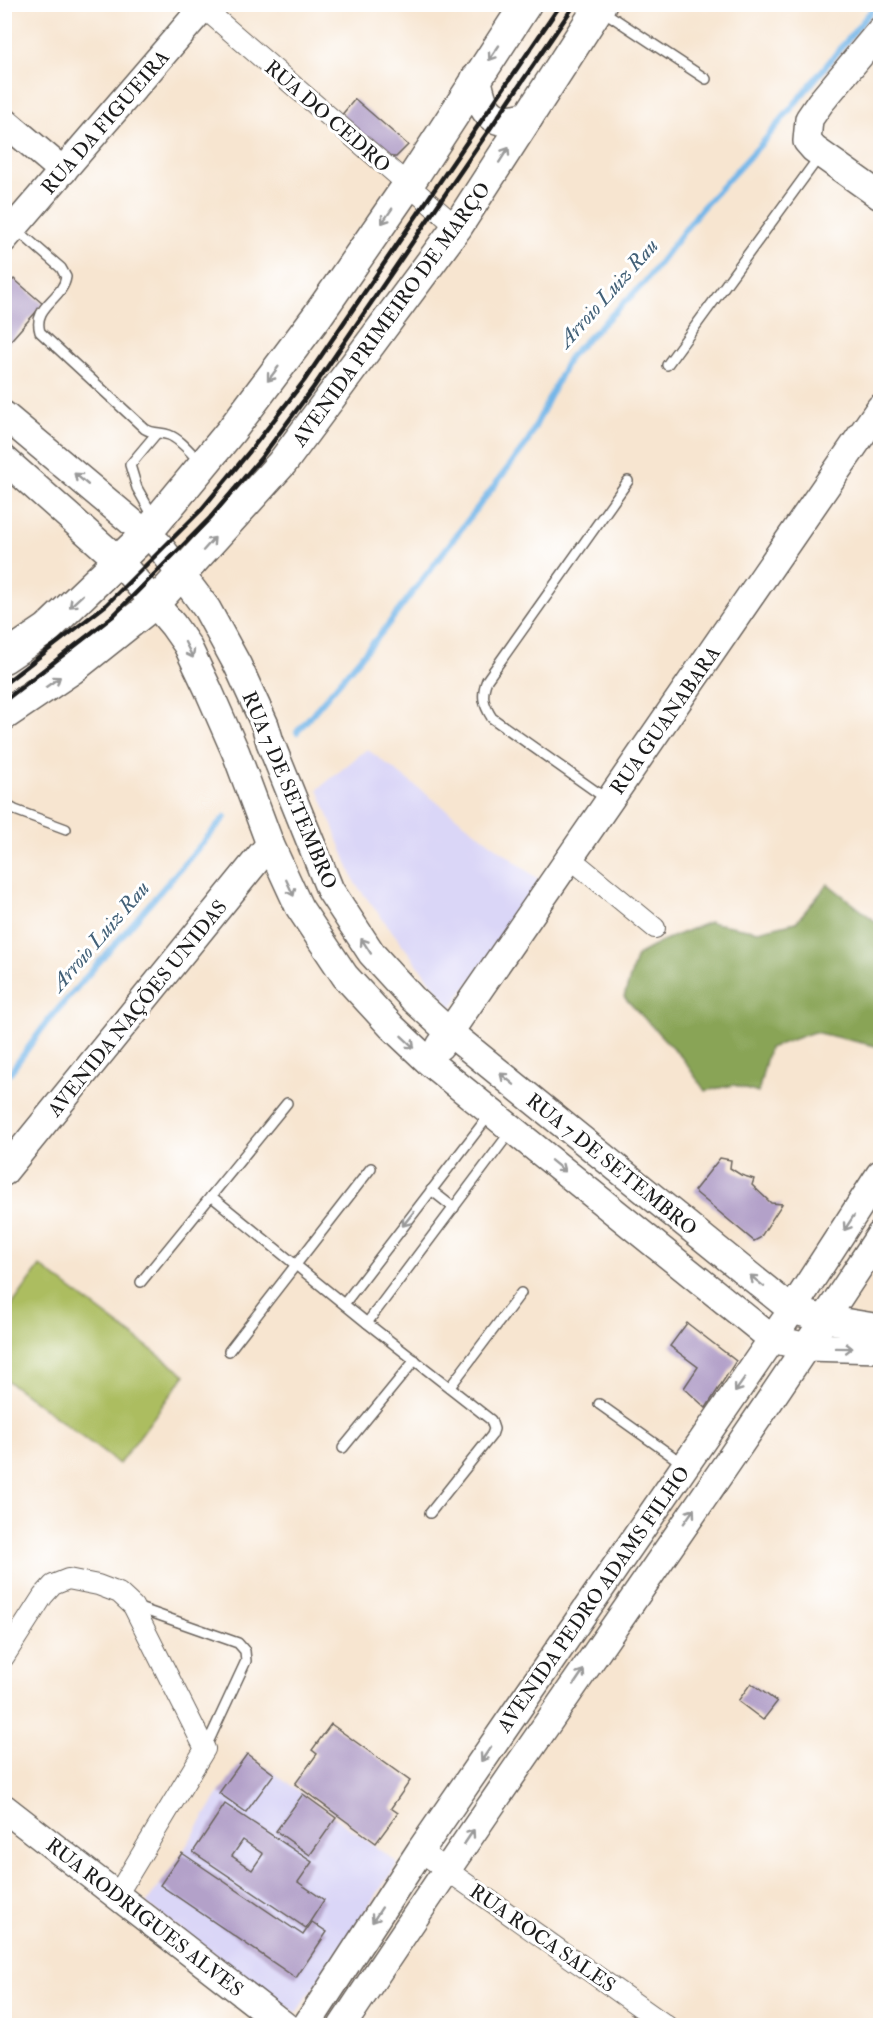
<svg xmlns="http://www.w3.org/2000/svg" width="885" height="2030" font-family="'IM FELL Double Pica',serif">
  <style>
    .built { fill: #dad6f7 }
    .green { fill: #acbd61; stroke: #646c3e; stroke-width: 1.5 }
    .forest { fill: #89a457; stroke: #52603a; stroke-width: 1.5 }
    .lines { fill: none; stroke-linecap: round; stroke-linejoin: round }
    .stream { stroke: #73b6e8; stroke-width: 6 }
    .building { fill: #b3a1c9; fill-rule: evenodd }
    .lane-casing { stroke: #69625b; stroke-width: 12 }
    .street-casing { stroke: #69625b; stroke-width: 22 }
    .secondary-casing { stroke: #69625b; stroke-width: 30 }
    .primary-casing { stroke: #69625b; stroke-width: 33 }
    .lane { stroke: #fff; stroke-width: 9 }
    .street { stroke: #fff; stroke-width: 20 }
    .secondary { stroke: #fff; stroke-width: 27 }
    .primary { stroke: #fff; stroke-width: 30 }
    .rail { stroke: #1c1c1c; stroke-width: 4.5 }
    .oneway { stroke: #999 }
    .labels { text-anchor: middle; stroke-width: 6; stroke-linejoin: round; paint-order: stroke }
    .street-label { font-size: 20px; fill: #1c1c1c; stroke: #fff }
    .water-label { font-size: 21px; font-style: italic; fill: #436178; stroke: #fff }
  </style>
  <rect width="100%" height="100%" fill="#fff"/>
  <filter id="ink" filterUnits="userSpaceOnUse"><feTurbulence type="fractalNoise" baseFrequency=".0167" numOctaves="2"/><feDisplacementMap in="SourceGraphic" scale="12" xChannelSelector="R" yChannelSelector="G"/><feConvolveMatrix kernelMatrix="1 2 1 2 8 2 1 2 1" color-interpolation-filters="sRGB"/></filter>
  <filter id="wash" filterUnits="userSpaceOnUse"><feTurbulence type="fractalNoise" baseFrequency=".008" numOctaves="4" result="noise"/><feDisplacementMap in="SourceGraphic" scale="24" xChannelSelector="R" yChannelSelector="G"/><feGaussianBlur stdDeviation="1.35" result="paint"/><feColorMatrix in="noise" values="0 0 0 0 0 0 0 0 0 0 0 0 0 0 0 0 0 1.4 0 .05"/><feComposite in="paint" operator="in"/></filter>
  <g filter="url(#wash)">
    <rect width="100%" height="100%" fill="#f7e5d0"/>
    <g class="built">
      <path d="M367 749 542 882 451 1008 355 883 318 789Z"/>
      <path d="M247 1754 398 1863 296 2013 146 1904 182 1853 219 1793Z"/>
    </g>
    <path class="green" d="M40 1266 185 1375 119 1464 5 1379V1315Z"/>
    <path class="forest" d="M828 884 880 925V1047L814 1032 769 1048 758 1093 734 1085 705 1091 683 1059 624 997 637 955 667 939 709 922 758 931 796 922Z"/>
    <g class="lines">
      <g class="stream">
        <path d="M297 732 383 631 527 443 570 356 644 283 701 209 764 141 877 4"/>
        <path d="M4 1081 47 1022 225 817"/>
      </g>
    </g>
    <g id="blocks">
      <g class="building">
        <path d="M355 99 408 145 396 157H386L340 117Z"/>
        <path d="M14 279 43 304 4 348V290Z"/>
        <path d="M720 1158 731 1160 730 1168 741 1175 754 1179 752 1185 771 1203 782 1204 760 1238 754 1241 694 1191Z"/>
        <path d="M687 1323 736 1361 706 1408 684 1388 698 1367 670 1346Z"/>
        <path d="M751 1683 777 1702 763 1720 738 1701Z"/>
        <path d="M331 1724 410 1781 391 1808 398 1813 376 1843 295 1784 317 1754 312 1750Z"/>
        <path d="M247 1754 274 1774 246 1812 219 1793Z"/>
        <path d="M303 1794 336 1818 310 1855 276 1831Z"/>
        <path d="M225 1804 312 1862 298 1882 324 1900 306 1928 193 1852ZM243 1840 263 1854 252 1870 232 1856Z"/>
        <path d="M182 1853 303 1935 312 1922 327 1932 296 1978 160 1885Z"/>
      </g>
    </g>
  </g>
  <g filter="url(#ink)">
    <use href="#blocks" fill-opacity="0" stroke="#69625b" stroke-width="1.5"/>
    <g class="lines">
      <defs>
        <g id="lane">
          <path d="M603 11 706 79"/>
          <path d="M16 229 61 268 66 277C63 299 32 306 40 332L145 429C153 434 161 432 169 435 180 439 191 453 199 461"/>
          <path d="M667 365 819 157"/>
          <path d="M154 518 137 488 130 465 156 434"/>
          <path d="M608 800 492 718C483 704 481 695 487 680L628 481"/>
          <path d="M4 804 15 810 66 829"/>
          <path d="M431 1190 454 1208"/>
          <path d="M211 1196 367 1323 491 1420 494 1429 492 1435 430 1513"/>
          <path d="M141 1282 287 1103"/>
          <path d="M344 1304 490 1114"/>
          <path d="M367 1323 511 1131"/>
          <path d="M229 1351 371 1168"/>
          <path d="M450 1387 521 1293"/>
          <path d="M599 1404 682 1463"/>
          <path d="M343 1448 415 1360"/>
          <path d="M136 1607 238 1643 245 1651 246 1661 205 1749"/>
        </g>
        <g id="street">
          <path d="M199 4 457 227"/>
          <path d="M570 858 655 928"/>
          <path d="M4 1657 43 1596 53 1585 68 1579 98 1585 119 1593 133 1606 205 1749 117 1895"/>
          <path d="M420 1851 667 2026"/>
        </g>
        <g id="secondary">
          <path d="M880 31 820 103 809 119 807 141 814 149 880 196"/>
          <path d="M4 121 63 171"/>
          <path d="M4 239 206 4"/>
          <path d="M4 415 158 544 207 609 238 666 265 725 270 742 330 890 372 954 413 999 449 1032 792 1310 825 1319 880 1328"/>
          <path d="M4 459 119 561 173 625 187 645 208 689 236 753 270 844 299 907 345 976 392 1027 429 1062 772 1339 807 1347 880 1349"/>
          <path d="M440 1046 880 408"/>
          <path d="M4 1172 270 844"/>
          <path d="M4 1808 285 2026"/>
          <path d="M306 2026 420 1851 784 1322 880 1174"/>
          <path d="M342 2026C518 1759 706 1502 880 1235"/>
        </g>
        <g id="primary">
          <path d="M476 79C480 96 483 118 504 120 512 121 521 118 528 117"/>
          <path d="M4 658 47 629 146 534 231 431 318 315 408 185 526 4"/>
          <path d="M4 715 72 669 155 603 282 463 457 227 601 4"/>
        </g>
      </defs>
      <use href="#lane" class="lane-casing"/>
      <use href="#street" class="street-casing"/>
      <use href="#secondary" class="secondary-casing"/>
      <use href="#primary" class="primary-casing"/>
      <use href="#lane" class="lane"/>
      <use href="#street" class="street"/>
      <use href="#secondary" class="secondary"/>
      <use href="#primary" class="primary"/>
      <g class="rail">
        <path d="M4 684 106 605 201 510 250 451 304 381 561 4"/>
        <path d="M4 701 113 616 210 518 261 458 313 388 575 4"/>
      </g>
    </g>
    <defs><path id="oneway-shaft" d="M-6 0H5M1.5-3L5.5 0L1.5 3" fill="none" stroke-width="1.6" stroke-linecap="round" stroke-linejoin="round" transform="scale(1.5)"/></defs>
    <g class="oneway">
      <use href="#oneway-shaft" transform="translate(494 53) rotate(124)"/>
      <use href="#oneway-shaft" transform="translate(504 155) rotate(-57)"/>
      <use href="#oneway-shaft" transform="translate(387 216) rotate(125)"/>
      <use href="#oneway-shaft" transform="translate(273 374) rotate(127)"/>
      <use href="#oneway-shaft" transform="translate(81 479) rotate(-140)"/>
      <use href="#oneway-shaft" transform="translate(209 544) rotate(-48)"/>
      <use href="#oneway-shaft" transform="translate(76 601) rotate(137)"/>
      <use href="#oneway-shaft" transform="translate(189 650) rotate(63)"/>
      <use href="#oneway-shaft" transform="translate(53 682) rotate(-35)"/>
      <use href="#oneway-shaft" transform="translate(290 888) rotate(65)"/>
      <use href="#oneway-shaft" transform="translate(366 946) rotate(-123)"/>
      <use href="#oneway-shaft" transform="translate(408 1042) rotate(43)"/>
      <use href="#oneway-shaft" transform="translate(507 1079) rotate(-141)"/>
      <use href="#oneway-shaft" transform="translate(558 1166) rotate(39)"/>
      <use href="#oneway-shaft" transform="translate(408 1219) rotate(128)"/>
      <use href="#oneway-shaft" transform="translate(849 1223) rotate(123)"/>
      <use href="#oneway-shaft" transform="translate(757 1281) rotate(-141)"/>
      <use href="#oneway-shaft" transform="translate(844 1348) rotate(1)"/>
      <use href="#oneway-shaft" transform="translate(740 1385) rotate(125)"/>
      <use href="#oneway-shaft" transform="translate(689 1516) rotate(-55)"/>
      <use href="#oneway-shaft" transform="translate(579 1677) rotate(-56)"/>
      <use href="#oneway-shaft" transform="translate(486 1754) rotate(124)"/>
      <use href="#oneway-shaft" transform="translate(469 1837) rotate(-56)"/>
      <use href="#oneway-shaft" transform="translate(377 1915) rotate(123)"/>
    </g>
  </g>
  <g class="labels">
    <g class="street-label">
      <text transform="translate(328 116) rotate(41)" y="7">RUA DO CEDRO</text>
      <text transform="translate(105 122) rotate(-49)" y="7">RUA DA FIGUEIRA</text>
      <text transform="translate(391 314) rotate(-54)" y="7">AVENIDA PRIMEIRO DE MARÇO</text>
      <text transform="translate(665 720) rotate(-55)" y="7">RUA GUANABARA</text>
      <text transform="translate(290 790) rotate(67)" y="7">RUA 7 DE SETEMBRO</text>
      <text transform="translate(137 1008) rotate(-51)" y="7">AVENIDA NAÇÕES UNIDAS</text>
      <text transform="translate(612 1164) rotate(39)" y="7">RUA 7 DE SETEMBRO</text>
      <text transform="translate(593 1599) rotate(-55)" y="7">AVENIDA PEDRO ADAMS FILHO</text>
      <text transform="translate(145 1917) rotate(38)" y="7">RUA RODRIGUES ALVES</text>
      <text transform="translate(543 1938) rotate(35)" y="7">RUA ROCA SALES</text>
    </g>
    <g class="water-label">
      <text transform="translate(608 293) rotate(-48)" y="7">Arroio Luiz Rau</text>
      <text transform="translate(100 936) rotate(-49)" y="7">Arroio Luiz Rau</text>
    </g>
  </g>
  <rect width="885" height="2030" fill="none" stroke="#fff" stroke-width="24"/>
</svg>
